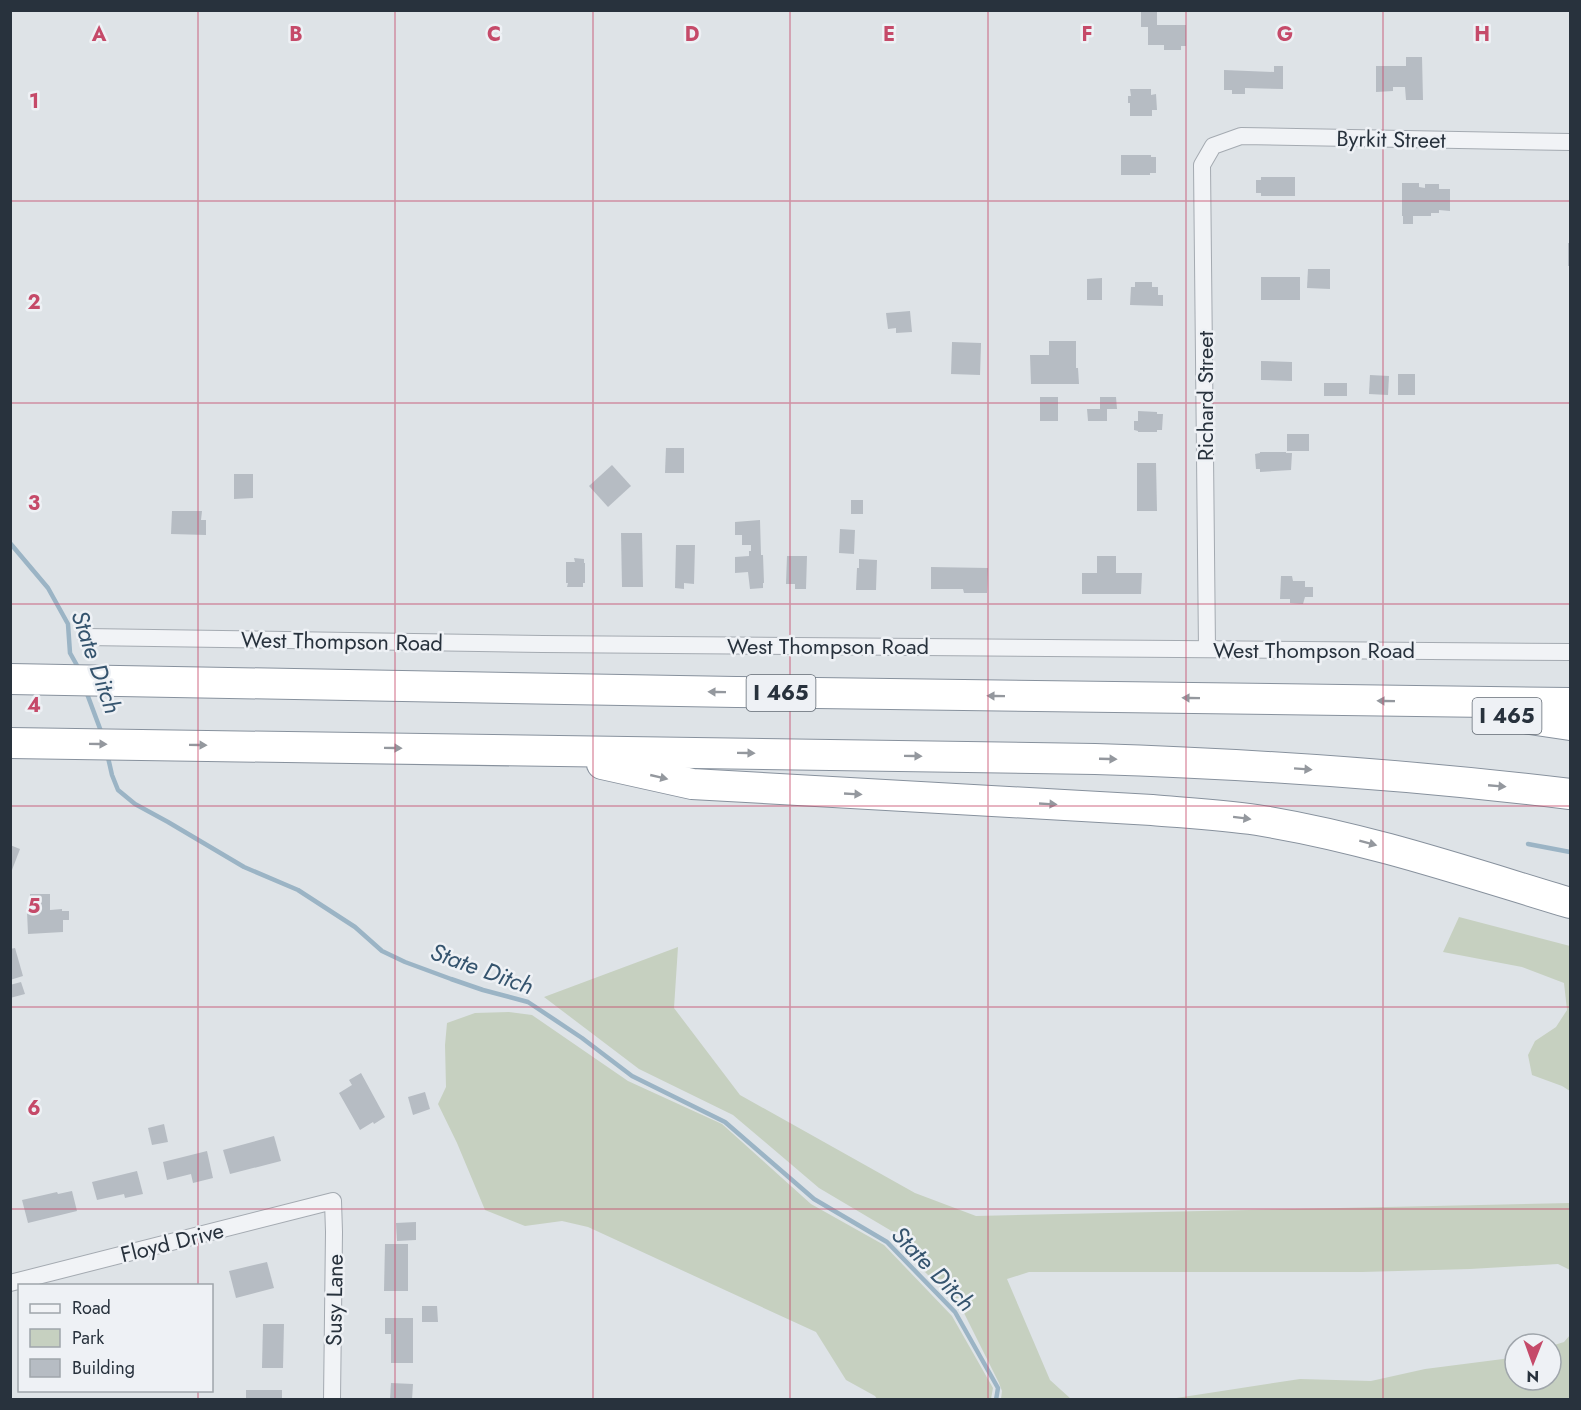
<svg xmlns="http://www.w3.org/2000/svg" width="1581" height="1410" font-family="Jost,sans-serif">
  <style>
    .green { fill: #c6d0c0 }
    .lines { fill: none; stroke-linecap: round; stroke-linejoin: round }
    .stream { stroke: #9bb4c5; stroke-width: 4.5 }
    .building { fill: #b6bcc3 }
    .street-casing { stroke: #a4aab1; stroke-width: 18 }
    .highway-casing { stroke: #87919d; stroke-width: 32 }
    .street { stroke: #f1f3f6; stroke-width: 16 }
    .highway { stroke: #fff; stroke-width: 30 }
    .oneway { fill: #94989e }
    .grid { fill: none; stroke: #c54a69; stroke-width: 1.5; stroke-opacity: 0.55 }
    .labels { text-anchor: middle; stroke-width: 5; stroke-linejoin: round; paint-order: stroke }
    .shield { fill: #eef1f5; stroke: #636b74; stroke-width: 1.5 }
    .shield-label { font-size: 21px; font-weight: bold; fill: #28323d }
    .street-label { font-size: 22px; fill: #28323d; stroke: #eef1f5 }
    .water-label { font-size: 24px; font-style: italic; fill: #35546e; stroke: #eef1f5 }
    .grid-label { font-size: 20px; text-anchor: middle; font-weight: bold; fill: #c54a69; stroke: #eef1f5; stroke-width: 5; stroke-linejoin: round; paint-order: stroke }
  </style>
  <rect width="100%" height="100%" fill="#dee3e7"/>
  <g class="green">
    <path d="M1459 917 1570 946V1091L1562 1086 1532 1075 1528 1055 1535 1041 1556 1027 1567 1010 1564 983 1522 967 1443 952Z"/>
    <path d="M678 947 674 1008 740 1095 915 1193 976 1216 1570 1203V1270L1558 1264 1470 1269 1362 1272H1029L1007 1279 1050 1380 1071 1399H1001L1002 1391 999 1383 962 1309 924 1271 900 1236 819 1188 733 1115 639 1069 544 997Z"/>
    <path d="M509 1012 532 1015 628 1081 722 1124 811 1204 884 1245 952 1316 993 1388 991 1399H877L875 1396 846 1380 816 1332 588 1227 562 1221 525 1226 485 1210 457 1143 438 1104 446 1087 445 1045 447 1023 475 1013Z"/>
    <path d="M1570 1335V1399H1170L1300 1379 1371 1381 1425 1369 1503 1359 1515 1356V1380H1551V1346L1564 1342Z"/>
  </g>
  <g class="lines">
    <g class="stream">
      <path d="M10 543 48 588 68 624 70 653 79 669"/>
      <path d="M86 691 102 734"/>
      <path d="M107 753 112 775 118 790 135 804 168 822 244 867 298 890 355 927 382 951 405 962 451 979 483 990 528 1002 582 1038 632 1076 725 1122 814 1199 887 1242 955 1312 998 1388 996 1400"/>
      <path d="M1528 844 1570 852"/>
    </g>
  </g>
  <g class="building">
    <path d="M1141 12H1157V25H1186V46H1181V50H1164V45H1148V27H1141Z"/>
    <path d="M1406 57H1422L1423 100H1406L1405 87H1393V91L1376 92V66H1406Z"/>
    <path d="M1274 66H1283V89L1245 88V94H1232V90H1224V70L1274 72Z"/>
    <path d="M1130 89H1151V95L1156 94 1157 110H1152V116H1130V103H1128V96H1131Z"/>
    <path d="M1121 155H1151V157H1156V173H1150V175H1121Z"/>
    <path d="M1261 177H1295V196H1261V193H1256V180H1261Z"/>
    <path d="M1402 183H1419V187L1425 188V184H1439V189H1450V211L1439 210V213H1431V216H1413V224H1403V216H1402Z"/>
    <rect x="1568" y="243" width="2" height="23"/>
    <path d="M1308 269H1330V289L1307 288Z"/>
    <rect x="1261" y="277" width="39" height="23"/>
    <path d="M1102 278V300H1087V279Z"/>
    <path d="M1135 282H1152V287H1158V295H1163V306L1130 305 1131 287H1135Z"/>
    <path d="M910 311 912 332 896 333V328L888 329 886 313Z"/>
    <path d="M1049 341H1076V368H1078L1079 384H1031L1030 355H1049Z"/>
    <path d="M952 342 981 343 980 375 951 374Z"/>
    <path d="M1261 361 1292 362V381L1261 380Z"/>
    <rect x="1398" y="374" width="17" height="21"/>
    <path d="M1370 375 1389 376 1388 395 1369 394Z"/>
    <rect x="1324" y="383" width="23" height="13"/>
    <rect x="1040" y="397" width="18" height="24"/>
    <path d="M1100 397H1116L1117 409H1107V421H1088L1087 409H1100Z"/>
    <path d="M1138 411 1157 412V414H1163L1162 430H1157V432H1138V431L1134 430V421H1138Z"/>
    <rect x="1287" y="434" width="22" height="17"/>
    <path d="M666 448H684V473H665Z"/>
    <path d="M1260 452H1286V453H1292L1291 470 1260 472V469H1256L1255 454 1260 453Z"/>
    <path d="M1137 463H1156L1157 511H1137Z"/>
    <path d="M612 465 631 486 608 507 589 486Z"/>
    <path d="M234 474H253V498L234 499Z"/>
    <rect x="851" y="500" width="12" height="14"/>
    <path d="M172 511H202L201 520H206V535L171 534Z"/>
    <path d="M760 520 761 555H763L764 583H763V588L750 589 748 572 735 573V557L749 556V551H751V545H742V535H735V522Z"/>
    <path d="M840 529 855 530 854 554 839 553Z"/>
    <path d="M621 533H642L643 587H622Z"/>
    <path d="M676 545H695L694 584 684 583V589L675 588Z"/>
    <path d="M787 556H807L806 589H795V584H786Z"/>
    <path d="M1097 556H1116V573H1142L1141 594H1082V573H1097Z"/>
    <path d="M574 558 584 559V563H585V583H583V587H567L568 583H566V562H575Z"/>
    <path d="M859 559 877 560 876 590H856L857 568H859Z"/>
    <path d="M931 567 988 568 987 593H964L963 589H931Z"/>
    <path d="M1281 576H1292L1293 581H1305V587H1313V597H1305L1303 604 1290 603V599H1280Z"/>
    <path d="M10 845 20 849 12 870 10 869Z"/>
    <path d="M30 894H50V910L62 909V911H69V920H63V932L28 934 27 911H31Z"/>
    <path d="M15 948 23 976 10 980V949Z"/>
    <path d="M21 982 25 994 10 998V985Z"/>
    <path d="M361 1073 385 1117 374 1124 373 1122 360 1130 339 1093 352 1085 349 1080Z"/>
    <path d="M425 1092 430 1109 413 1115 408 1097Z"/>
    <path d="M164 1124 168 1142 152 1145 148 1128Z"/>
    <path d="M274 1136 281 1161 230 1174 223 1150Z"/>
    <path d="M207 1151 213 1178 193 1183 191 1174 167 1180 163 1162Z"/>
    <path d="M137 1171 143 1194 125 1198 124 1194 97 1200 92 1182Z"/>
    <path d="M72 1191 77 1211 28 1223 22 1200 57 1192 58 1194Z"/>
    <path d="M416 1222V1240L397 1241 396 1223Z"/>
    <path d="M385 1244H408V1291H384Z"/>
    <path d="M267 1262 274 1288 236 1298 229 1271Z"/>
    <path d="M422 1306H437L438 1322H422Z"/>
    <path d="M385 1318H413V1363H391V1334H385Z"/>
    <path d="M263 1324H284L283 1368H262Z"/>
    <path d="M391 1383 413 1384 412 1400H390Z"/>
    <rect x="246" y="1390" width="36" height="10"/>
  </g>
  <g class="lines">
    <defs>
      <g id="street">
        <path d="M86 637 543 644 1570 652"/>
        <path d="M1207 649 1202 165 1213 146 1241 136 1570 142"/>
        <path d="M10 1283 333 1201 334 1232 332 1400"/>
      </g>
      <g id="highway">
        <path d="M10 679 736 692 1570 703"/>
        <path d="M1524 718 1570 725"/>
        <path d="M10 743 1095 759C1254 764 1413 775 1570 794"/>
        <path d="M602 764 692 784 1152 810C1187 813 1222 815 1257 820 1364 837 1467 872 1570 903"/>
      </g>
    </defs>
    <use href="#street" class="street-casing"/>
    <use href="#highway" class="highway-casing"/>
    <use href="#street" class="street"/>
    <use href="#highway" class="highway"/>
  </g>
  <defs><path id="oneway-solid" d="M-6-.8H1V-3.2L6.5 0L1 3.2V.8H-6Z" transform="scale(1.5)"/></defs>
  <g class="oneway">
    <use href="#oneway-solid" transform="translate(717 692) rotate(-179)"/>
    <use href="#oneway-solid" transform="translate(996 696) rotate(-179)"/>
    <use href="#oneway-solid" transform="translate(1191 698) rotate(-179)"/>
    <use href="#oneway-solid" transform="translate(1386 701) rotate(-179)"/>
    <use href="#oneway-solid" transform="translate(98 744) rotate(1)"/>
    <use href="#oneway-solid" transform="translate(198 745) rotate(1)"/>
    <use href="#oneway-solid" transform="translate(393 748) rotate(1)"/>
    <use href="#oneway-solid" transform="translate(746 753) rotate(1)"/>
    <use href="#oneway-solid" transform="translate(913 756) rotate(1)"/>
    <use href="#oneway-solid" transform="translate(1108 759) rotate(2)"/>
    <use href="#oneway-solid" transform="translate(1303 769) rotate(4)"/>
    <use href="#oneway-solid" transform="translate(659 777) rotate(13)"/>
    <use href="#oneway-solid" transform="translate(1497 786) rotate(5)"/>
    <use href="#oneway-solid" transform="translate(853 794) rotate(3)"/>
    <use href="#oneway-solid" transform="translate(1048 804) rotate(3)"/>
    <use href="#oneway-solid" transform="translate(1242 818) rotate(7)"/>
    <use href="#oneway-solid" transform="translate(1368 843) rotate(15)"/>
  </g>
  <path class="grid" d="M198 10V1286M395 10V1400M593 10V1400M790 10V1400M988 10V1400M1186 10V1400M1383 10V1400M10 201H1570M10 403H1570M10 604H1570M10 806H1570M10 1007H1570M10 1209H1570M198 1390V1400"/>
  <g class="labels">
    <g class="shield">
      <rect x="746.5" y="675" width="69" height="36" rx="4.5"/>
      <rect x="1472.5" y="698" width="69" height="36" rx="4.5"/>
    </g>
    <g class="shield-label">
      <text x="781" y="700">I 465</text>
      <text x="1507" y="723">I 465</text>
    </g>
    <g class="street-label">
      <text transform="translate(1391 139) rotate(1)" y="8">Byrkit Street</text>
      <text transform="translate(1205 396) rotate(-90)" y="8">Richard Street</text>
      <text transform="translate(342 641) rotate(1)" y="8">West Thompson Road</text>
      <text x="828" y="654">West Thompson Road</text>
      <text x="1314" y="658">West Thompson Road</text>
      <text transform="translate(172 1242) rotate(-14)" y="8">Floyd Drive</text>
      <text transform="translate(334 1300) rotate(-89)" y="8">Susy Lane</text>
    </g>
    <g class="water-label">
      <text transform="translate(96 662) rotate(71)" y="8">State Ditch</text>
      <text transform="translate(482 969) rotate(20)" y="8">State Ditch</text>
      <text transform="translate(933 1269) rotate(46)" y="8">State Ditch</text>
    </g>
  </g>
  <g class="grid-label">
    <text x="99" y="41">A</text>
    <text x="296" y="41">B</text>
    <text x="494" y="41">C</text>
    <text x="692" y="41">D</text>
    <text x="889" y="41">E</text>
    <text x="1087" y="41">F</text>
    <text x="1285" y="41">G</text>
    <text x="1482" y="41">H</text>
    <text x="34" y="108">1</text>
    <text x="34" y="309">2</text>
    <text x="34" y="510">3</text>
    <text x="34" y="712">4</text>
    <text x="34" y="913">5</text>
    <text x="34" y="1115">6</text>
  </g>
  <rect width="1581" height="1410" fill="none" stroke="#28323d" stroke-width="24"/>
  <rect x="18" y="1284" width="195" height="108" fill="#eef1f5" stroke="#9fa5ab" stroke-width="1.5"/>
  <rect x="30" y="1304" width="30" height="9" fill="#f1f3f6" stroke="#9fa5ab" stroke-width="1.5"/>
  <text x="72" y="1314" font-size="18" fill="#28323d">Road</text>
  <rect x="30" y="1329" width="30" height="18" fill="#c6d0c0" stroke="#9fa5ab" stroke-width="1.5"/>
  <text x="72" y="1344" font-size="18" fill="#28323d">Park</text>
  <rect x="30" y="1359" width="30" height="18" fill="#b6bcc3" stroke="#9fa5ab" stroke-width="1.5"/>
  <text x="72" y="1374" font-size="18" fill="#28323d">Building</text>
  <g transform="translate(1533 1362) rotate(181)"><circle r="28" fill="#eef1f5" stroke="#9fa5ab" stroke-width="1.5"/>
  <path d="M0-4.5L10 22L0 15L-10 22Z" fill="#c54a69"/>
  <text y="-9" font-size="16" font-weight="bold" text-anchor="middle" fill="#28323d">N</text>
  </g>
</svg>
